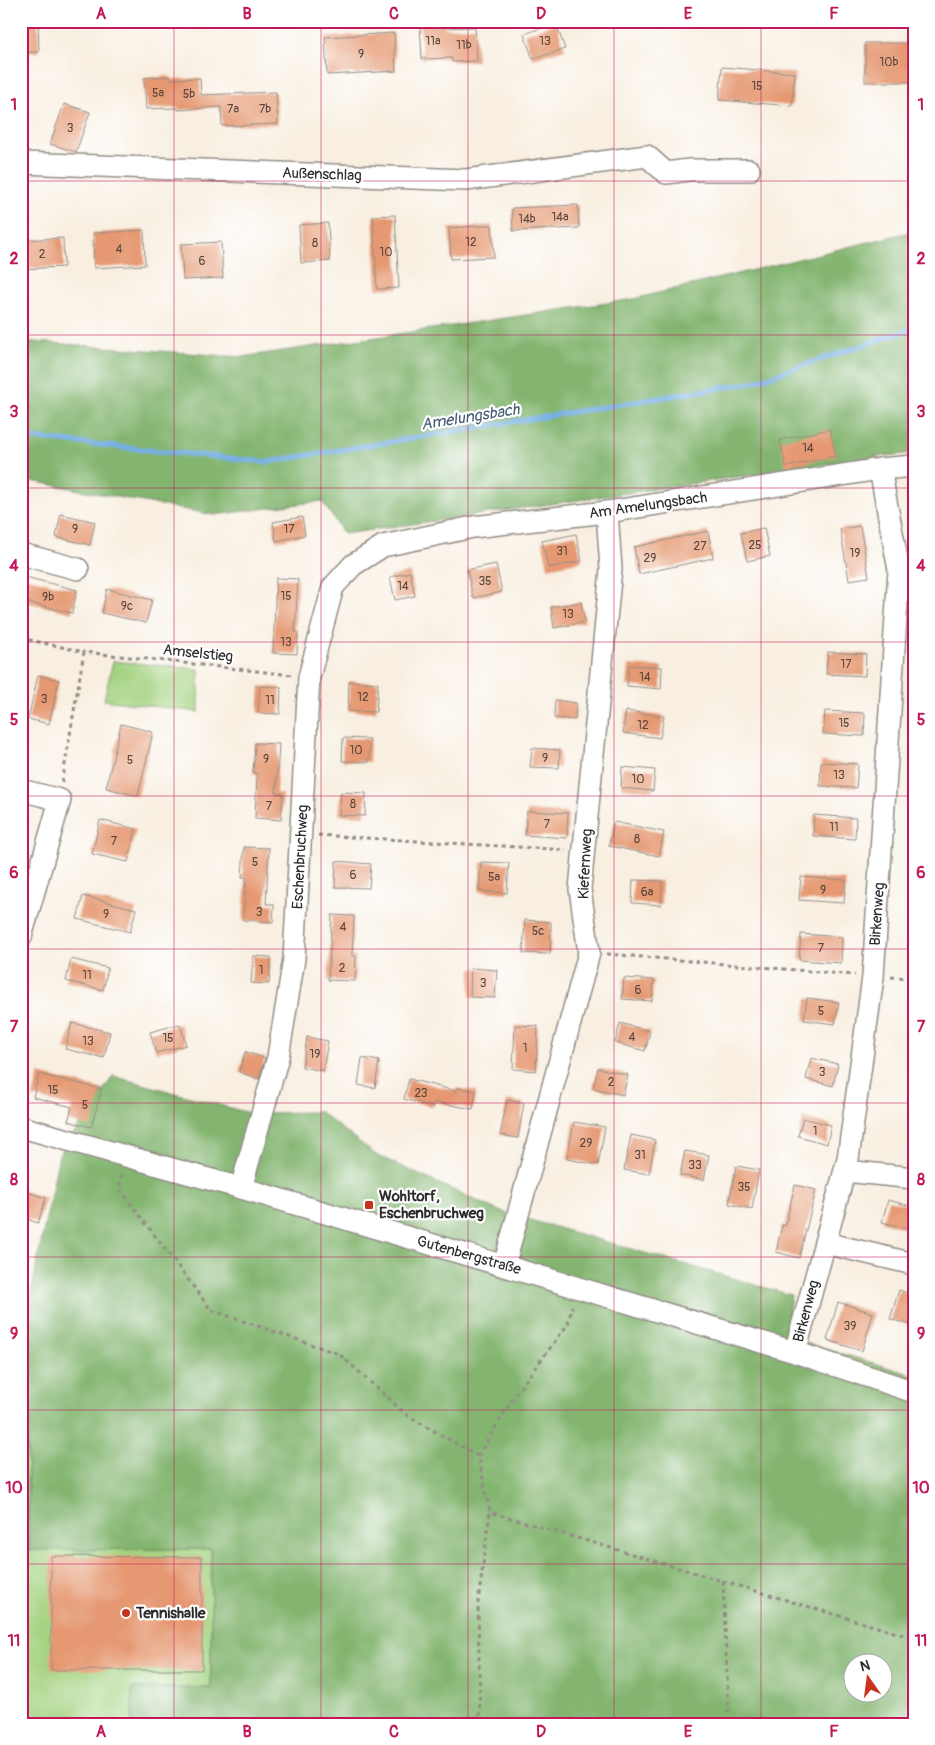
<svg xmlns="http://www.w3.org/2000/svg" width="935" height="1745" font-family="Pangolin,sans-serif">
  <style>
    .green { fill: #a4d381; stroke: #687f56 }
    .forest { fill: #83b56f; stroke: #57704d; fill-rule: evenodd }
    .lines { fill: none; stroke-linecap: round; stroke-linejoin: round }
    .stream { stroke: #76afe6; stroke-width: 5 }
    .building { fill: #e59871 }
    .minor-casing { stroke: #928d86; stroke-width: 24 }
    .path { stroke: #928d86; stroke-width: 3; stroke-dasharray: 4 4; stroke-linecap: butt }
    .minor { stroke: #fff; stroke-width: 21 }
    .grid { fill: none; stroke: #c2185b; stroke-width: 1; stroke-opacity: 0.55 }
    .poi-dot { fill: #c8321e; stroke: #fff; stroke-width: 2 }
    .labels { text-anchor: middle; stroke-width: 4.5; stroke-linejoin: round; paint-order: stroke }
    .number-label { font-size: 12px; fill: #5a463c }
    .street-label { font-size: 15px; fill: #2b2b2b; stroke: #fff }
    .poi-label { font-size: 15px; font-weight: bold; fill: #2b2b2b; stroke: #fff; text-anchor: start }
    .water-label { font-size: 16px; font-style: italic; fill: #496076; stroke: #fff }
    .neatline { fill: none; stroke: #c2185b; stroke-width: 2 }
    .grid-label { font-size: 16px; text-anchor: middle; font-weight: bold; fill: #c2185b }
  </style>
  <rect width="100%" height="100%" fill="#fff"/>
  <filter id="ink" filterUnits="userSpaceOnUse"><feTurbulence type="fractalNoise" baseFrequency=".02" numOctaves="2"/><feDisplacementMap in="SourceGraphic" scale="10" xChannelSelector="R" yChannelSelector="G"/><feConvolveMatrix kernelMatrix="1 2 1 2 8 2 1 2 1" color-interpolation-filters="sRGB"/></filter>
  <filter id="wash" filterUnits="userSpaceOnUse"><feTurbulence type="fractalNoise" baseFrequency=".0096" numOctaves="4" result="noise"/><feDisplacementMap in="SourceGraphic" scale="20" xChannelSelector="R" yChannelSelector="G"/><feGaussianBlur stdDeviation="1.12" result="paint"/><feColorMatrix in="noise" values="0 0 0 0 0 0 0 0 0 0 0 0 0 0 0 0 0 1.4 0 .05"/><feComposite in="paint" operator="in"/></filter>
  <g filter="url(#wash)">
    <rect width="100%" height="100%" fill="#f8efe1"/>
    <g class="green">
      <path d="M113 661 199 669V712L104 700Z"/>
      <path d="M21 1306 28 1308 25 1322 29 1550 211 1549V1688H132V1724H21Z"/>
    </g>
    <g class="forest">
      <path d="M914 231V453L875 457 344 534 322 501 214 515 21 479V341L242 357 634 299Z"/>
      <path d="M113 1076 249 1113 320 1112 376 1155 499 1211 791 1295 785 1337 914 1375V1724H132V1688H211V1549L29 1550 25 1322 59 1155ZM852 1662H882V1692H852Z"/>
    </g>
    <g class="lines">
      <path class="stream" d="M21 437 267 462 750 383 914 328"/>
    </g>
    <g id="blocks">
      <g class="building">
        <path d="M21 21H38L39 52 21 53Z"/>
        <path d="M556 23 565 49 533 59 524 34Z"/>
        <path d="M444 24 445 28 475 27 477 61 452 62V58L422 59 420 25Z"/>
        <path d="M394 33 396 71 327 75 325 37Z"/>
        <rect x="865" y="43" width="49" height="39"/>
        <path d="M722 67 795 73 792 106 719 100Z"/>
        <path d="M170 76V79L200 78 201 95 276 92 278 124 222 126 221 107 178 110V108L146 109 144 78Z"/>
        <path d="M64 104 90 112 76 152 50 144Z"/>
        <path d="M578 205 579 228 513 231 512 208Z"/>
        <path d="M395 215 399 288 377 289 373 216Z"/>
        <path d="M328 223 330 261 301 263 299 225Z"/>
        <path d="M492 225 494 257 451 259 449 228Z"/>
        <path d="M144 230 145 265 94 268 93 233Z"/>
        <path d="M63 238 64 267 21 269V240Z"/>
        <path d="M221 242 223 278 183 280 181 244Z"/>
        <path d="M830 429 836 456 786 467 780 440Z"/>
        <path d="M61 514 95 522 90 545 56 537Z"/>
        <path d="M302 517 305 535 276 541 273 522Z"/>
        <path d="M860 526 869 577 849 580 840 529Z"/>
        <path d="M764 528 770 556 747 561 741 533Z"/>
        <path d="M708 531 713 558 639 574 634 547Z"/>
        <path d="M576 534 582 561 548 568 542 541Z"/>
        <path d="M496 564 502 592 473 598 467 570Z"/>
        <path d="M410 572 415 596 395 600 390 577Z"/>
        <path d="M25 577 77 590 72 613 21 601Z"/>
        <path d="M276 578 298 579 295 632H298L297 654 273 653Z"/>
        <path d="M107 589 152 600 146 623 102 613Z"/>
        <path d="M581 602 585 622 554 628 551 607Z"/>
        <path d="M828 652 866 654 865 676 826 674Z"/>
        <path d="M629 665 662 667 661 689 627 686Z"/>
        <path d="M38 675 59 680 49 724 28 719Z"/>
        <path d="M349 681 378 683 376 712 348 711Z"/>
        <path d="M260 686 281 687 280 714 258 713Z"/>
        <path d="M555 700 576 703 575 720 554 718Z"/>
        <path d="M626 711 664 716 660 738 623 733Z"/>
        <path d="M825 711 865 713 864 736 823 734Z"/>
        <path d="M121 724 153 732 138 796 106 788Z"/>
        <path d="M343 738 370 739 369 762 342 761Z"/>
        <path d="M255 743 279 744 276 793 283 794 281 820 255 818 257 774 253 773Z"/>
        <path d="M532 748 560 750 559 768 530 767Z"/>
        <path d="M821 762 858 764 856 788 820 786Z"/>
        <path d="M622 767 655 770 653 791 621 788Z"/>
        <path d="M341 792 366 793 365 816 339 815Z"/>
        <path d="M527 811 568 813 567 838 525 835Z"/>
        <path d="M814 815 856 818 855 839 813 836Z"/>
        <path d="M100 820 136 829 128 862 92 854Z"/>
        <path d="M614 822 664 832 659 856 609 846Z"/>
        <path d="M244 847 269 848 266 904H274L273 922 243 920 246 877H242Z"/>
        <path d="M336 861 371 864 369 888 335 887Z"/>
        <path d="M481 862 509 863 507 893 479 891Z"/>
        <path d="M801 877 846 880 844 903 799 900Z"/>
        <path d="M633 880 662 881 661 905 632 903Z"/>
        <path d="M83 896 136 909 130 932 77 919Z"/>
        <path d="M332 915 354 916 352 956H356L355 981 328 980Z"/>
        <path d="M525 920 551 922 550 954 523 953Z"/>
        <path d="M801 934 842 937 841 963 799 960Z"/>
        <path d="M253 956 271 957 269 984 251 983Z"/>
        <path d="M71 959 108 968 103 990 66 981Z"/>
        <path d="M471 968 497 970 495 998 470 997Z"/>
        <path d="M624 978 654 980 652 1001 622 999Z"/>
        <path d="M807 998 839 1002 835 1024 804 1020Z"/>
        <path d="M72 1023 110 1032 104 1058 65 1049Z"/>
        <path d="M620 1023 650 1031 645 1051 615 1043Z"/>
        <path d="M180 1024 186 1045 156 1053 150 1032Z"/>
        <path d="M515 1025 538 1026 536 1071 513 1069Z"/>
        <path d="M307 1037 328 1041 323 1071 302 1067Z"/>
        <path d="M245 1052 265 1058 259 1079 239 1072Z"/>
        <path d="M362 1058 379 1061 375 1088 358 1085Z"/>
        <path d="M811 1058 838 1064 833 1086 806 1079Z"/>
        <path d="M598 1068 628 1075 623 1095 593 1088Z"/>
        <path d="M39 1074 102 1089 91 1127 68 1121 72 1107 33 1097Z"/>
        <path d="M409 1079 456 1091 457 1088 476 1091 473 1109 434 1102 433 1107 404 1099Z"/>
        <path d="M507 1100 524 1103 518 1138 500 1135Z"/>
        <path d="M803 1118 831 1125 827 1144 798 1136Z"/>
        <path d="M574 1122 605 1127 598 1165 567 1159Z"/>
        <path d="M631 1135 655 1140 649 1174 624 1170Z"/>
        <path d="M685 1151 709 1155 704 1180 680 1175Z"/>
        <path d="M736 1166 759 1170 752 1209 729 1204Z"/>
        <path d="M795 1185 816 1190 799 1258 776 1252 782 1225 785 1226Z"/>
        <path d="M21 1190 46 1198 38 1223 21 1217Z"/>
        <path d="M888 1200 914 1207V1223L912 1230 882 1222Z"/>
        <path d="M899 1290 914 1295V1326L890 1319Z"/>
        <path d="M838 1302 873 1313 862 1351 827 1340Z"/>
        <path d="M51 1556 202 1557V1670H51Z"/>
      </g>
    </g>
  </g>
  <g filter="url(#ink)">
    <use href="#blocks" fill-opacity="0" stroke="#928d86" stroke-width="1"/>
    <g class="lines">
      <defs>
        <g id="minor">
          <path d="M21 163 466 180 647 156 666 173 689 170H749"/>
          <path d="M21 554 78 569"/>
          <path d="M21 790 60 800 21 937"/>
          <path d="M21 1127 241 1188 795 1352 914 1392"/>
          <path d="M845 1171 914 1178"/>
          <path d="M241 1188 278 1057 294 959 309 677 333 587 353 565 383 546 473 527 607 512 880 469 914 466"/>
          <path d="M825 1243 914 1264"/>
          <path d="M504 1266 589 953 580 889 611 569 607 512"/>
          <path d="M795 1352 848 1159 873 977 899 570 880 469"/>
        </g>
      </defs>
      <use href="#minor" class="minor-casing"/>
      <g class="path">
        <path d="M21 638 84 652"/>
        <path d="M62 782 84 652 292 675"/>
        <path d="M318 835 566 850"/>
        <path d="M607 954 855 975"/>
        <path d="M891 977 914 978"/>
        <path d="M122 1174 119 1188 211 1310 339 1354 408 1416 478 1456 490 1512 914 1638"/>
        <path d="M478 1456 517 1392 568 1324 572 1306"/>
        <path d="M723 1581 729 1724"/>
        <path d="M480 1724 478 1602 490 1512"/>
      </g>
      <use href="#minor" class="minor"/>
    </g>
  </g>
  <path class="grid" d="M174 21V1724M321 21V1724M468 21V1724M614 21V1724M761 21V1724M21 181H914M21 335H914M21 488H914M21 642H914M21 796H914M21 949H914M21 1103H914M21 1257H914M21 1410H914M21 1564H914"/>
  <g class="poi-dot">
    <rect x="364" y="1200" width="10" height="10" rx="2.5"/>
    <circle cx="126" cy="1613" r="5"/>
  </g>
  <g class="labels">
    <g class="number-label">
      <text x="433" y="45">11a</text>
      <text x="545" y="45">13</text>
      <text x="464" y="49">11b</text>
      <text x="361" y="58">9</text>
      <text x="889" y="66">10b</text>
      <text x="757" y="90">15</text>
      <text x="158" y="97">5a</text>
      <text x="189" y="98">5b</text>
      <text x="233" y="113">7a</text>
      <text x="265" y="113">7b</text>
      <text x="70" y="132">3</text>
      <text x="560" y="221">14a</text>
      <text x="527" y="223">14b</text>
      <text x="471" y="246">12</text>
      <text x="315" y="247">8</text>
      <text x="119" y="253">4</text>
      <text x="386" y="256">10</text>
      <text x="42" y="258">2</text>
      <text x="202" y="265">6</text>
      <text x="808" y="452">14</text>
      <text x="75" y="533">9</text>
      <text x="289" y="533">17</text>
      <text x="755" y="549">25</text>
      <text x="700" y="550">27</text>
      <text x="562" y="555">31</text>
      <text x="855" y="557">19</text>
      <text x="650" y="562">29</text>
      <text x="485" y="585">35</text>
      <text x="403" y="590">14</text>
      <text x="286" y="600">15</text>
      <text x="48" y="601">9b</text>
      <text x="127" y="610">9c</text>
      <text x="568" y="618">13</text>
      <text x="286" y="646">13</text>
      <text x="846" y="668">17</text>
      <text x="645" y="681">14</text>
      <text x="363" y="701">12</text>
      <text x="44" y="703">3</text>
      <text x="270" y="704">11</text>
      <text x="844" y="727">15</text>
      <text x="643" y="729">12</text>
      <text x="356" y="754">10</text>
      <text x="545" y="762">9</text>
      <text x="266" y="763">9</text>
      <text x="130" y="764">5</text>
      <text x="839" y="779">13</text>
      <text x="638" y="783">10</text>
      <text x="353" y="808">8</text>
      <text x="269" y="810">7</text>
      <text x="547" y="828">7</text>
      <text x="834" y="831">11</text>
      <text x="637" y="843">8</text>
      <text x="114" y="845">7</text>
      <text x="255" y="866">5</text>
      <text x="353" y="879">6</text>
      <text x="494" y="881">5a</text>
      <text x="823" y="894">9</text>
      <text x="647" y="896">6a</text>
      <text x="259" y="916">3</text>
      <text x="106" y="918">9</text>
      <text x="343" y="931">4</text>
      <text x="538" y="935">5c</text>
      <text x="821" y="952">7</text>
      <text x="342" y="972">2</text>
      <text x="261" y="974">1</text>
      <text x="87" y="979">11</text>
      <text x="483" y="987">3</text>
      <text x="638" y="994">6</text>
      <text x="821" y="1015">5</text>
      <text x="632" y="1041">4</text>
      <text x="168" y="1042">15</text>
      <text x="88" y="1045">13</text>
      <text x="525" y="1052">1</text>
      <text x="315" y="1058">19</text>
      <text x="822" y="1076">3</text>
      <text x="611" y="1086">2</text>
      <text x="53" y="1094">15</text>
      <text x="421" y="1097">23</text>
      <text x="85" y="1109">5</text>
      <text x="815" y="1135">1</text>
      <text x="586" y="1147">29</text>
      <text x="640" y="1159">31</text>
      <text x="695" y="1169">33</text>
      <text x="744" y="1191">35</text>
      <text x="850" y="1330">39</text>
    </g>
    <g class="street-label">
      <text transform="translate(322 174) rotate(2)" y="5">Außenschlag</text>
      <text transform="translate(648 505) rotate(-8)" y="5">Am Amelungsbach</text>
      <text transform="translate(198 653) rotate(6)" y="5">Amselstieg</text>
      <text transform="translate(300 857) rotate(-87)" y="5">Eschenbruchweg</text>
      <text transform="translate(585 864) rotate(-87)" y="5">Kiefernweg</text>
      <text transform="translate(877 914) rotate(-86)" y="5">Birkenweg</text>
      <text transform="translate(469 1255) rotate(16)" y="5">Gutenbergstraße</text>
      <text transform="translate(806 1311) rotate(-75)" y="5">Birkenweg</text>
    </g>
    <g class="poi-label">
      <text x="379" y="1201">Wohltorf,<tspan x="379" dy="17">Eschenbruchweg</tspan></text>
      <text x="136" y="1618">Tennishalle</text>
    </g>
    <g class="water-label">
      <text transform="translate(470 416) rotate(-9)" y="6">Amelungsbach</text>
    </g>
  </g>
  <rect width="935" height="1745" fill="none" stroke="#fff" stroke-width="55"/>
  <g transform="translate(868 1678) rotate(346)"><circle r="24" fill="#ffffff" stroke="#aaaaaa"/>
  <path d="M0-4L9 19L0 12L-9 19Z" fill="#c8321e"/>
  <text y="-8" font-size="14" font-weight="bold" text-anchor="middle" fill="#2b2b2b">N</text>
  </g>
  <rect x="28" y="28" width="880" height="1690" class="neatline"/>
  <g class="grid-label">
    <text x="101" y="19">A</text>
    <text x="247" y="19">B</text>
    <text x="394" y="19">C</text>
    <text x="541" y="19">D</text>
    <text x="688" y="19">E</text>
    <text x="834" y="19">F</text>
    <text x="14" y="110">1</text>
    <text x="921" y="110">1</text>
    <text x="14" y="264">2</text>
    <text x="921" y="264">2</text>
    <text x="14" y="417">3</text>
    <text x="921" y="417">3</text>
    <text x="14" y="571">4</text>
    <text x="921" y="571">4</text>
    <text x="14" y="725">5</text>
    <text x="921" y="725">5</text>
    <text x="14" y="878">6</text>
    <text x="921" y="878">6</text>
    <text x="14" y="1032">7</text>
    <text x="921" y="1032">7</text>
    <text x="14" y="1185">8</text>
    <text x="921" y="1185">8</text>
    <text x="14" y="1339">9</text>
    <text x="921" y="1339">9</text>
    <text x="14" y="1493">10</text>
    <text x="921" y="1493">10</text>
    <text x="14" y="1646">11</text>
    <text x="921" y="1646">11</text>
    <text x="101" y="1737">A</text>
    <text x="247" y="1737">B</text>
    <text x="394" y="1737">C</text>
    <text x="541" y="1737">D</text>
    <text x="688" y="1737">E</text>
    <text x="834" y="1737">F</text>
  </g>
</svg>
